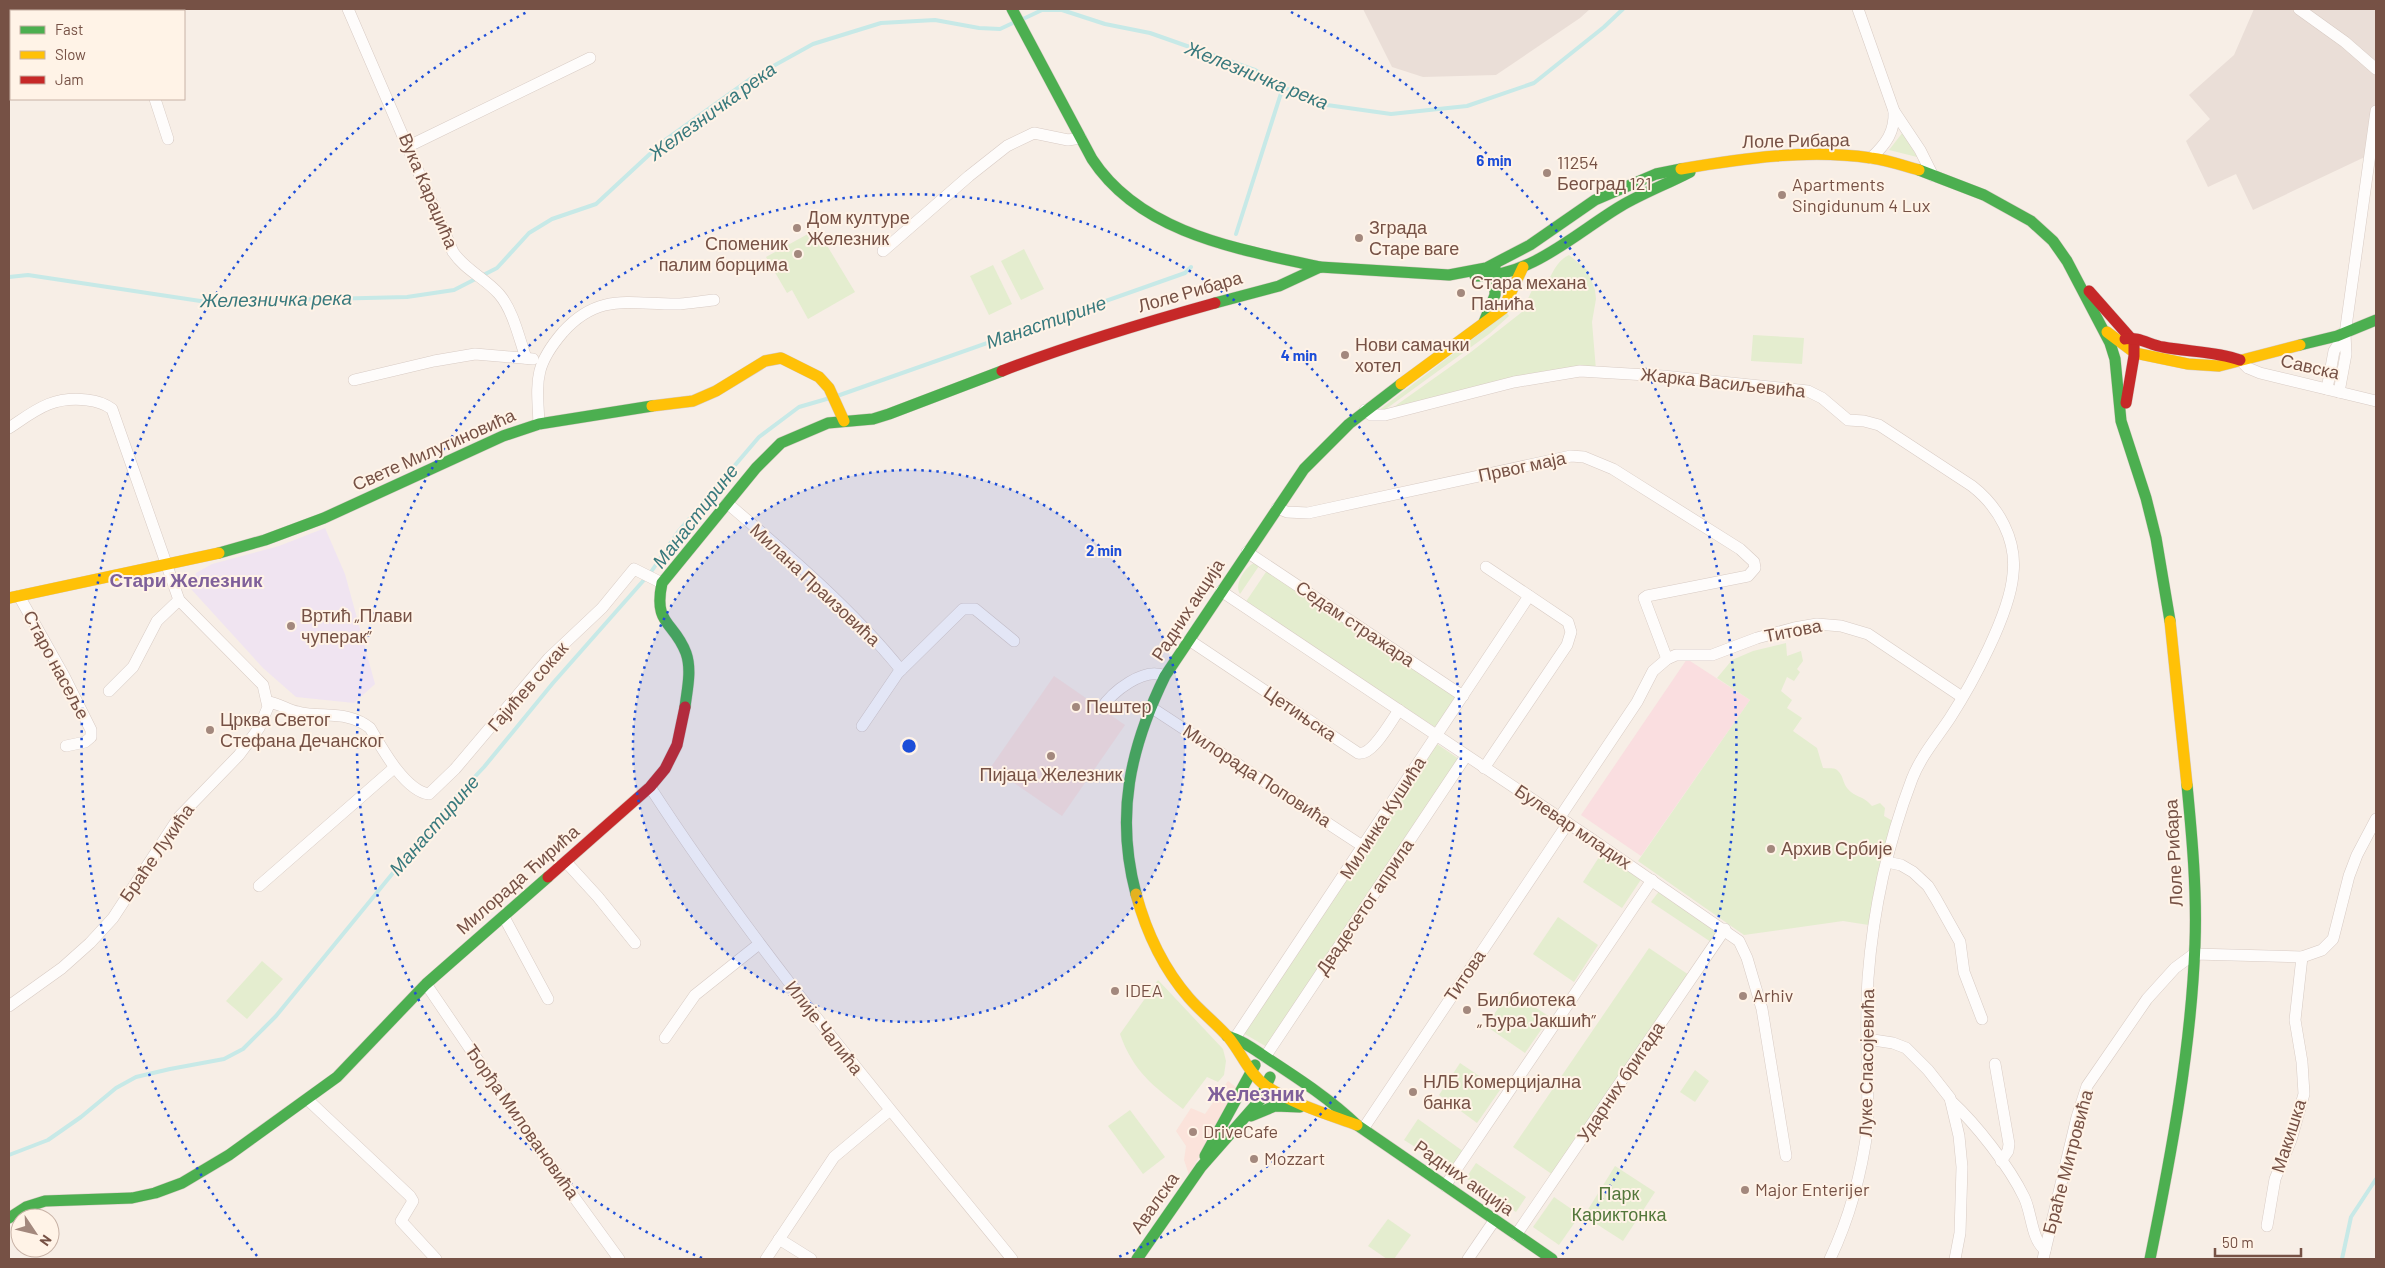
<svg xmlns="http://www.w3.org/2000/svg" width="2385" height="1268" font-family="Barlow,sans-serif">
  <style>
    .commercial { fill: #fbe3db }
    .industrial { fill: #eaded7 }
    .education { fill: #f0e4f1 }
    .medical { fill: #fadee0 }
    .green { fill: #e4edcf }
    .lines { fill: none; stroke-linecap: round; stroke-linejoin: round }
    .stream { stroke: #c7e9e7; stroke-width: 4 }
    .street-casing { stroke: #d8cbc4; stroke-width: 12 }
    .fast-casing { stroke: #d7cac3; stroke-width: 12 }
    .slow-casing { stroke: #d7cac3; stroke-width: 12 }
    .jam-casing { stroke: #d7cac3; stroke-width: 12 }
    .street { stroke: #fefcfb; stroke-width: 11 }
    .fast { stroke: #4caf50; stroke-width: 11 }
    .slow { stroke: #ffc107; stroke-width: 11 }
    .jam { stroke: #c62828; stroke-width: 11 }
    .ring { fill: none; stroke: #1d4ed8; stroke-width: 2.5; stroke-dasharray: 2.5 5 }
    .poi-dot { fill: #a3887d; stroke: #fff3e7; stroke-width: 2 }
    .labels { text-anchor: middle; stroke-width: 4; stroke-linejoin: round; paint-order: stroke }
    .street-label { font-size: 18px; fill: #765145; stroke: #fff3e7 }
    .poi-label { font-size: 18px; fill: #765145; stroke: #fff3e7; text-anchor: start }
    .park-label { font-size: 18px; fill: #53773a; stroke: #fff3e7 }
    .water-label { font-size: 19px; font-style: italic; fill: #38797d; stroke: #fff3e7 }
    .neighbourhood-label { font-size: 19px; font-weight: bold; fill: #7f609a; stroke: #fff3e7 }
    .quarter-label { font-size: 20px; font-weight: bold; fill: #7f609a; stroke: #fff3e7 }
    .centre { fill: #1d4ed8; stroke: #fff3e7; stroke-width: 2.5 }
    .ring-label { font-size: 15px; text-anchor: middle; font-weight: bold; fill: #1d4ed8; stroke: #fff3e7; stroke-width: 4; stroke-linejoin: round; paint-order: stroke }
  </style>
  <rect width="100%" height="100%" fill="#f7eee6"/>
  <g class="commercial">
    <path d="M1054 676 1125 725 1062 816 991 767Z"/>
    <path d="M1228 1081 1237 1088 1189 1175 1184 1160 1186 1146 1176 1131 1191 1108 1205 1114Z"/>
  </g>
  <g class="industrial">
    <path d="M1363 9H1590L1580 18 1496 75 1423 77 1392 67Z"/>
    <path d="M2254 9H2376V111L2369 155 2253 210 2236 174 2208 187 2186 141 2210 119 2189 95 2234 55Z"/>
  </g>
  <path class="education" d="M325 528 345 574 375 684 354 703 296 697 263 668 191 589 196 573 212 564 279 546Z"/>
  <path class="medical" d="M1687 659 1750 700 1641 856 1581 815Z"/>
  <g class="green">
    <path d="M1903 132 1917 157 1889 150Z"/>
    <path d="M817 229 855 292 808 319 792 290 787 293 766 257Z"/>
    <path d="M1024 249 1044 289 1021 300 1001 261Z"/>
    <path d="M1569 255 1587 270 1595 290 1596 299 1592 322 1596 370 1381 416 1471 352 1522 312 1532 290 1541 291C1552 279 1553 263 1569 255Z"/>
    <path d="M993 265 1012 304 989 315 970 276Z"/>
    <path d="M1507 313 1509 316 1489 334 1379 414V410Z"/>
    <path d="M1753 335 1804 338 1802 364 1751 361Z"/>
    <path d="M1257 562 1261 563 1240 594C1233 584 1247 564 1257 562Z"/>
    <path d="M1268 569 1459 697 1438 729 1245 603Z"/>
    <path d="M1786 643 1787 656 1801 651 1803 661 1797 669 1800 672 1794 681 1787 677 1781 691 1792 700 1787 708 1802 718 1793 731 1817 748 1823 768C1829 769 1835 767 1838 771 1843 775 1843 783 1847 788 1855 798 1863 795 1872 806L1880 803 1885 808 1884 816 1898 824 1875 926 1843 921 1744 935 1638 861 1750 700 1717 678 1732 660 1753 651Z"/>
    <path d="M1437 744 1459 759 1267 1047 1243 1033Z"/>
    <path d="M1603 851 1642 878 1622 908 1583 882Z"/>
    <path d="M1660 890 1719 930 1711 942 1651 902Z"/>
    <path d="M1558 917 1598 945 1574 982 1533 954Z"/>
    <path d="M1649 948 1689 975 1553 1175 1513 1147Z"/>
    <path d="M262 961 283 979 247 1019 226 1001Z"/>
    <path d="M1158 980 1223 1049 1226 1061 1224 1075 1218 1082 1207 1077 1183 1109C1153 1086 1133 1071 1120 1034Z"/>
    <path d="M1510 991 1550 1017 1525 1053 1486 1026Z"/>
    <path d="M1460 1063 1500 1090 1477 1123 1439 1095Z"/>
    <path d="M1695 1070 1709 1081 1695 1102 1680 1092Z"/>
    <path d="M1130 1110 1165 1157 1143 1174 1108 1126Z"/>
    <path d="M1418 1119 1467 1154 1455 1172 1404 1140Z"/>
    <path d="M1476 1163 1526 1197 1516 1212 1466 1178Z"/>
    <path d="M1615 1166 1655 1192 1623 1241 1584 1216Z"/>
    <path d="M1554 1197 1580 1215 1559 1245 1533 1227Z"/>
    <path d="M1388 1219 1411 1235 1394 1259H1387L1368 1246Z"/>
  </g>
  <g class="lines">
    <g class="stream">
      <path d="M1023 19 1042 10H1062L1105 24 1150 33 1255 70 1283 87 1327 105 1391 114 1467 106 1534 83 1604 27 1623 9"/>
      <path d="M1236 234 1283 87"/>
      <path d="M9 277 28 275 207 302 407 297 454 290 497 268 529 233 552 219 596 204 665 140 750 79 813 44 881 23 935 20 979 28 1000 29 1015 22"/>
      <path d="M837 396 1185 273 1191 267"/>
      <path d="M9 1155 48 1140 81 1117 116 1088 136 1077 170 1069 224 1059 243 1049 276 1016 451 802 484 767 553 683 651 572 678 532 759 437 799 407 830 398"/>
      <path d="M2342 1259 2351 1217 2376 1179"/>
    </g>
    <defs>
      <g id="street">
        <path d="M126 9 127 11"/>
        <path d="M348 9 453 252C465 270 485 278 499 294 513 310 519 338 526 358"/>
        <path d="M1858 9 1894 111 1920 150 1933 176"/>
        <path d="M2299 9 2345 42 2376 69"/>
        <path d="M9 74 11 73"/>
        <path d="M155 99 168 139"/>
        <path d="M409 146 590 58"/>
        <path d="M1871 158C1886 144 1895 132 1894 111"/>
        <path d="M883 251 969 176 1007 146 1034 133 1068 140 1081 138"/>
        <path d="M2240 360 2248 368 2260 373 2376 401"/>
        <path d="M354 380 434 361 475 354 533 359"/>
        <path d="M2327 389 2334 351 2345 334"/>
        <path d="M2339 392 2346 354 2345 334 2376 111"/>
        <path d="M1365 410 1371 415H1385L1514 382 1580 371 1663 376 1808 391 1822 398 1848 420 1864 421 1879 425 1972 486C1999 507 2017 540 2013 574 2010 614 1972 684 1950 718 1936 739 1921 756 1912 779 1888 842 1873 911 1868 978 1865 1026 1868 1076 1868 1125 1862 1171 1850 1217 1830 1259"/>
        <path d="M539 424C537 381 533 367 563 332 600 291 632 305 680 304 692 303 703 301 714 300"/>
        <path d="M9 428C36 410 52 396 87 400 97 401 104 403 112 409L179 600 263 685 268 707 259 728 239 755 179 817 113 918 90 943 62 968 9 1006"/>
        <path d="M727 503C788 555 850 607 901 670"/>
        <path d="M1277 508 1287 512 1308 513 1571 456 1584 457 1613 469 1740 549 1754 562 1755 568 1748 576 1647 596 1644 598 1667 659"/>
        <path d="M1247 552 1463 696"/>
        <path d="M1221 591 1590 838 1739 941 1747 958 1762 1009 1786 1156"/>
        <path d="M19 596 64 676 91 730V737L85 742 66 746"/>
        <path d="M1189 640 1358 753C1372 757 1391 721 1399 710"/>
        <path d="M109 691 133 667 157 621 179 600"/>
        <path d="M268 702C278 703 288 710 298 712 323 718 348 710 370 728 381 747 405 791 429 794L455 769 549 658 602 608 634 569 662 583"/>
        <path d="M1149 706 1364 847"/>
        <path d="M1101 709C1112 692 1144 666 1165 676"/>
        <path d="M862 726 898 673 963 609H975L1014 641"/>
        <path d="M1484 768 1567 645 1571 632 1568 622 1486 567"/>
        <path d="M650 787C758 954 887 1105 1012 1259"/>
        <path d="M1560 817 1637 702 1653 671 1667 659 1676 655H1712L1757 638 1794 628 1817 624 1841 626 1868 634 1962 697"/>
        <path d="M566 862 598 897 635 943"/>
        <path d="M1887 862 1901 865 1913 872 1928 886 1936 899 1960 942 1964 972 1982 1019"/>
        <path d="M259 886 394 768"/>
        <path d="M504 917 548 999"/>
        <path d="M426 984 526 1131 619 1259"/>
        <path d="M665 1038 695 995 759 944"/>
        <path d="M1235 1038 1529 596"/>
        <path d="M1867 1039 1893 1043 1906 1048 1928 1070 1950 1098 1959 1136 1962 1167 1960 1233 1955 1259"/>
        <path d="M1265 1057 1466 756"/>
        <path d="M1995 1064 2009 1144 2008 1151 2001 1161"/>
        <path d="M308 1100 410 1196 413 1201 401 1221 436 1259"/>
        <path d="M1951 1101C1976 1124 2009 1166 2024 1197 2032 1213 2031 1239 2045 1250"/>
        <path d="M1363 1129 1568 823"/>
        <path d="M1445 1186 1652 880"/>
        <path d="M2267 1226 2275 1179 2291 1140 2304 1094 2302 1062 2295 1020 2302 957"/>
        <path d="M1516 1235 1725 929"/>
        <path d="M779 1239 811 1259"/>
        <path d="M766 1259 834 1157 889 1111"/>
        <path d="M1468 1259 1494 1221"/>
        <path d="M2043 1259 2077 1117 2087 1086 2147 999 2175 968 2194 954 2302 957 2322 950 2333 939 2349 876 2357 855 2376 819"/>
      </g>
      <g id="fast">
        <path d="M1012 9 1092 159C1141 234 1239 249 1320 267"/>
        <path d="M1919 170 1984 195 2031 221 2053 241 2067 261 2110 343 2115 359 2121 421 2146 498 2156 538 2170 621"/>
        <path d="M1475 276C1530 278 1577 232 1621 206 1643 193 1667 184 1690 172"/>
        <path d="M1215 303 1279 286 1320 267 1449 275 1486 268 1530 245 1595 200 1656 174 1681 169"/>
        <path d="M1484 322 1495 295V267"/>
        <path d="M2300 345 2337 336 2376 320"/>
        <path d="M219 553 265 540 324 518 503 436 539 424 652 406"/>
        <path d="M685 707C687 690 692 670 686 653 674 621 653 625 662 583L756 468 781 443 828 423 873 419 889 414 1002 371"/>
        <path d="M1136 894C1115 815 1130 748 1165 676L1304 469 1349 424 1401 384"/>
        <path d="M1227 1036C1242 1040 1255 1050 1267 1058 1299 1079 1330 1099 1357 1125L1552 1259"/>
        <path d="M1251 1116 1275 1106 1300 1107"/>
        <path d="M1205 1156 1255 1065"/>
        <path d="M9 1218 26 1207 45 1201 132 1198 155 1193 182 1183 229 1155 337 1077 426 984 548 877"/>
        <path d="M1137 1259 1201 1167 1260 1100 1270 1077"/>
        <path d="M2150 1259C2171 1155 2191 1050 2195 944 2197 891 2192 837 2187 785"/>
      </g>
      <g id="slow">
        <path d="M1681 169C1744 158 1808 149 1871 158 1888 160 1904 166 1919 170"/>
        <path d="M2107 332 2135 353 2188 364 2219 366 2300 345"/>
        <path d="M1401 384 1503 309 1523 267"/>
        <path d="M652 406 693 401 716 391 765 361 781 358 819 377 829 388 844 421"/>
        <path d="M9 598 219 553"/>
        <path d="M2170 621 2187 785"/>
        <path d="M1136 894C1146 931 1163 968 1189 998 1201 1012 1217 1024 1229 1038 1242 1054 1249 1074 1266 1086 1293 1104 1327 1114 1357 1125"/>
      </g>
      <g id="jam">
        <path d="M2089 291 2134 342V356L2126 403"/>
        <path d="M2125 339C2138 336 2150 345 2163 347 2189 352 2215 351 2240 360"/>
        <path d="M1002 371C1072 344 1143 323 1215 303"/>
        <path d="M548 877 650 787 665 769 677 745 685 707"/>
      </g>
    </defs>
    <use href="#street" class="street-casing"/>
    <use href="#fast" class="fast-casing"/>
    <use href="#slow" class="slow-casing"/>
    <use href="#jam" class="jam-casing"/>
    <use href="#street" class="street"/>
    <use href="#fast" class="fast"/>
    <use href="#slow" class="slow"/>
    <use href="#jam" class="jam"/>
  </g>
  <circle cx="909" cy="746" r="276" fill="#1d4ed8" fill-opacity=".12"/>
  <g class="ring">
    <circle cx="909" cy="746" r="276"/>
    <path d="M702 1258A552 552 0 1 1 1116 1258"/>
    <path d="M257 1256A828 828 0 0 1 527 12M1291 12A828 828 0 0 1 1561 1256"/>
  </g>
  <g class="poi-dot">
    <circle cx="1547" cy="173" r="5"/>
    <circle cx="1782" cy="195" r="5"/>
    <circle cx="797" cy="228" r="5"/>
    <circle cx="1359" cy="238" r="5"/>
    <circle cx="798" cy="254" r="5"/>
    <circle cx="1461" cy="293" r="5"/>
    <circle cx="1345" cy="355" r="5"/>
    <circle cx="291" cy="626" r="5"/>
    <circle cx="1076" cy="707" r="5"/>
    <circle cx="210" cy="730" r="5"/>
    <circle cx="1051" cy="756" r="5"/>
    <circle cx="1771" cy="849" r="5"/>
    <circle cx="1115" cy="991" r="5"/>
    <circle cx="1743" cy="996" r="5"/>
    <circle cx="1467" cy="1010" r="5"/>
    <circle cx="1413" cy="1092" r="5"/>
    <circle cx="1193" cy="1132" r="5"/>
    <circle cx="1254" cy="1159" r="5"/>
    <circle cx="1745" cy="1190" r="5"/>
  </g>
  <g class="labels">
    <g class="street-label">
      <text transform="translate(1796 141) rotate(-1)" y="6">Лоле Рибара</text>
      <text transform="translate(428 191) rotate(67)" y="6">Вука Караџића</text>
      <text transform="translate(1190 292) rotate(-16)" y="6">Лоле Рибара</text>
      <text transform="translate(2310 367) rotate(13)" y="6">Савска</text>
      <text transform="translate(1723 383) rotate(6)" y="6">Жарка Васиљевића</text>
      <text transform="translate(434 450) rotate(-24)" y="6">Свете Милутиновића</text>
      <text transform="translate(1522 467) rotate(-12)" y="6">Првог маја</text>
      <text transform="translate(815 585) rotate(43)" y="6">Милана Праизовића</text>
      <text transform="translate(1188 610) rotate(-57)" y="6">Радних акција</text>
      <text transform="translate(1355 624) rotate(34)" y="6">Седам стражара</text>
      <text transform="translate(1793 631) rotate(-11)" y="6">Титова</text>
      <text transform="translate(56 665) rotate(62)" y="6">Старо насеље</text>
      <text transform="translate(528 687) rotate(-49)" y="6">Гајићев сокак</text>
      <text transform="translate(1300 714) rotate(34)" y="6">Цетињска</text>
      <text transform="translate(1257 776) rotate(33)" y="6">Милорада Поповића</text>
      <text transform="translate(1383 818) rotate(-57)" y="6">Милинка Кушића</text>
      <text transform="translate(1573 827) rotate(34)" y="6">Булевар младих</text>
      <text transform="translate(157 853) rotate(-55)" y="6">Браће Лукића</text>
      <text transform="translate(2174 853) rotate(-93)" y="6">Лоле Рибара</text>
      <text transform="translate(518 880) rotate(-41)" y="6">Милорада Ћирића</text>
      <text transform="translate(1365 907) rotate(-56)" y="6">Двадесетог априла</text>
      <text transform="translate(1465 976) rotate(-56)" y="6">Титова</text>
      <text transform="translate(824 1028) rotate(52)" y="6">Илије Чалића</text>
      <text transform="translate(1867 1063) rotate(-89)" y="6">Луке Спасојевића</text>
      <text transform="translate(1621 1082) rotate(-56)" y="6">Ударних бригада</text>
      <text transform="translate(522 1122) rotate(55)" y="6">Ђорђа Миловановића</text>
      <text transform="translate(2289 1136) rotate(-72)" y="6">Макишка</text>
      <text transform="translate(2068 1162) rotate(-75)" y="6">Браће Митровића</text>
      <text transform="translate(1464 1178) rotate(35)" y="6">Радних акција</text>
      <text transform="translate(1155 1203) rotate(-55)" y="6">Авалска</text>
    </g>
    <g class="poi-label">
      <text x="1557" y="169">11254<tspan x="1557" dy="21">Београд 121</tspan></text>
      <text x="1792" y="191">Apartments<tspan x="1792" dy="21">Singidunum 4 Lux</tspan></text>
      <text x="807" y="224">Дом културе<tspan x="807" dy="21">Железник</tspan></text>
      <text x="1369" y="234">Зграда<tspan x="1369" dy="21">Старе ваге</tspan></text>
      <text x="788" y="250" text-anchor="end">Споменик<tspan x="788" dy="21">палим борцима</tspan></text>
      <text x="1471" y="289">Стара механа<tspan x="1471" dy="21">Панића</tspan></text>
      <text x="1355" y="351">Нови самачки<tspan x="1355" dy="21">хотел</tspan></text>
      <text x="301" y="622">Вртић „Плави<tspan x="301" dy="21">чуперак”</tspan></text>
      <text x="1086" y="713">Пештер</text>
      <text x="220" y="726">Црква Светог<tspan x="220" dy="21">Стефана Дечанског</tspan></text>
      <text x="1051" y="781" text-anchor="middle">Пијаца Железник</text>
      <text x="1781" y="855">Архив Србије</text>
      <text x="1125" y="997">IDEA</text>
      <text x="1753" y="1002">Arhiv</text>
      <text x="1477" y="1006">Билбиотека<tspan x="1477" dy="21">„Ђура Јакшић”</tspan></text>
      <text x="1423" y="1088">НЛБ Комерцијална<tspan x="1423" dy="21">банка</tspan></text>
      <text x="1203" y="1138">DriveCafe</text>
      <text x="1264" y="1165">Mozzart</text>
      <text x="1755" y="1196">Major Enterijer</text>
    </g>
    <g class="park-label">
      <text x="1619" y="1200">Парк<tspan x="1619" dy="21">Кариктонка</tspan></text>
    </g>
    <g class="water-label">
      <text transform="translate(1257 75) rotate(22)" y="7">Железничка река</text>
      <text transform="translate(712 111) rotate(-36)" y="7">Железничка река</text>
      <text transform="translate(276 299) rotate(-1)" y="7">Железничка река</text>
      <text transform="translate(1046 322) rotate(-19)" y="7">Манастирине</text>
      <text transform="translate(695 516) rotate(-52)" y="7">Манастирине</text>
      <text transform="translate(434 825) rotate(-49)" y="7">Манастирине</text>
    </g>
    <g class="neighbourhood-label">
      <text x="186" y="587">Стари Железник</text>
    </g>
    <g class="quarter-label">
      <text x="1256" y="1101">Железник</text>
    </g>
  </g>
  <circle cx="909" cy="746" r="8" class="centre"/>
  <g class="ring-label">
    <text x="1494" y="166">6 min</text>
    <text x="1299" y="361">4 min</text>
    <text x="1104" y="556">2 min</text>
  </g>
  <rect width="2385" height="1268" fill="none" stroke="#765145" stroke-width="20"/>
  <rect x="10" y="10" width="175" height="90" fill="#fff3e7" stroke="#c8b2a6"/>
  <rect x="20" y="26" width="25" height="8" fill="#4caf50" stroke="#c8b2a6"/>
  <text x="55" y="35" font-size="15" fill="#765145">Fast</text>
  <rect x="20" y="51" width="25" height="8" fill="#ffc107" stroke="#c8b2a6"/>
  <text x="55" y="60" font-size="15" fill="#765145">Slow</text>
  <rect x="20" y="76" width="25" height="8" fill="#c62828" stroke="#c8b2a6"/>
  <text x="55" y="85" font-size="15" fill="#765145">Jam</text>
  <g transform="translate(35 1233) rotate(125)"><circle r="24" fill="#fff3e7" stroke="#c8b2a6"/>
  <path d="M0-4L9 19L0 12L-9 19Z" fill="#a3887d"/>
  <text y="-8" font-size="14" font-weight="bold" text-anchor="middle" fill="#765145">N</text>
  </g>
  <path d="M2215 1248v8h86v-8" fill="none" stroke="#765145" stroke-width="2.5"/>
  <text x="2222" y="1248" font-size="15" fill="#765145" stroke="#fff3e7" stroke-width="4" paint-order="stroke">50 m</text>
</svg>
